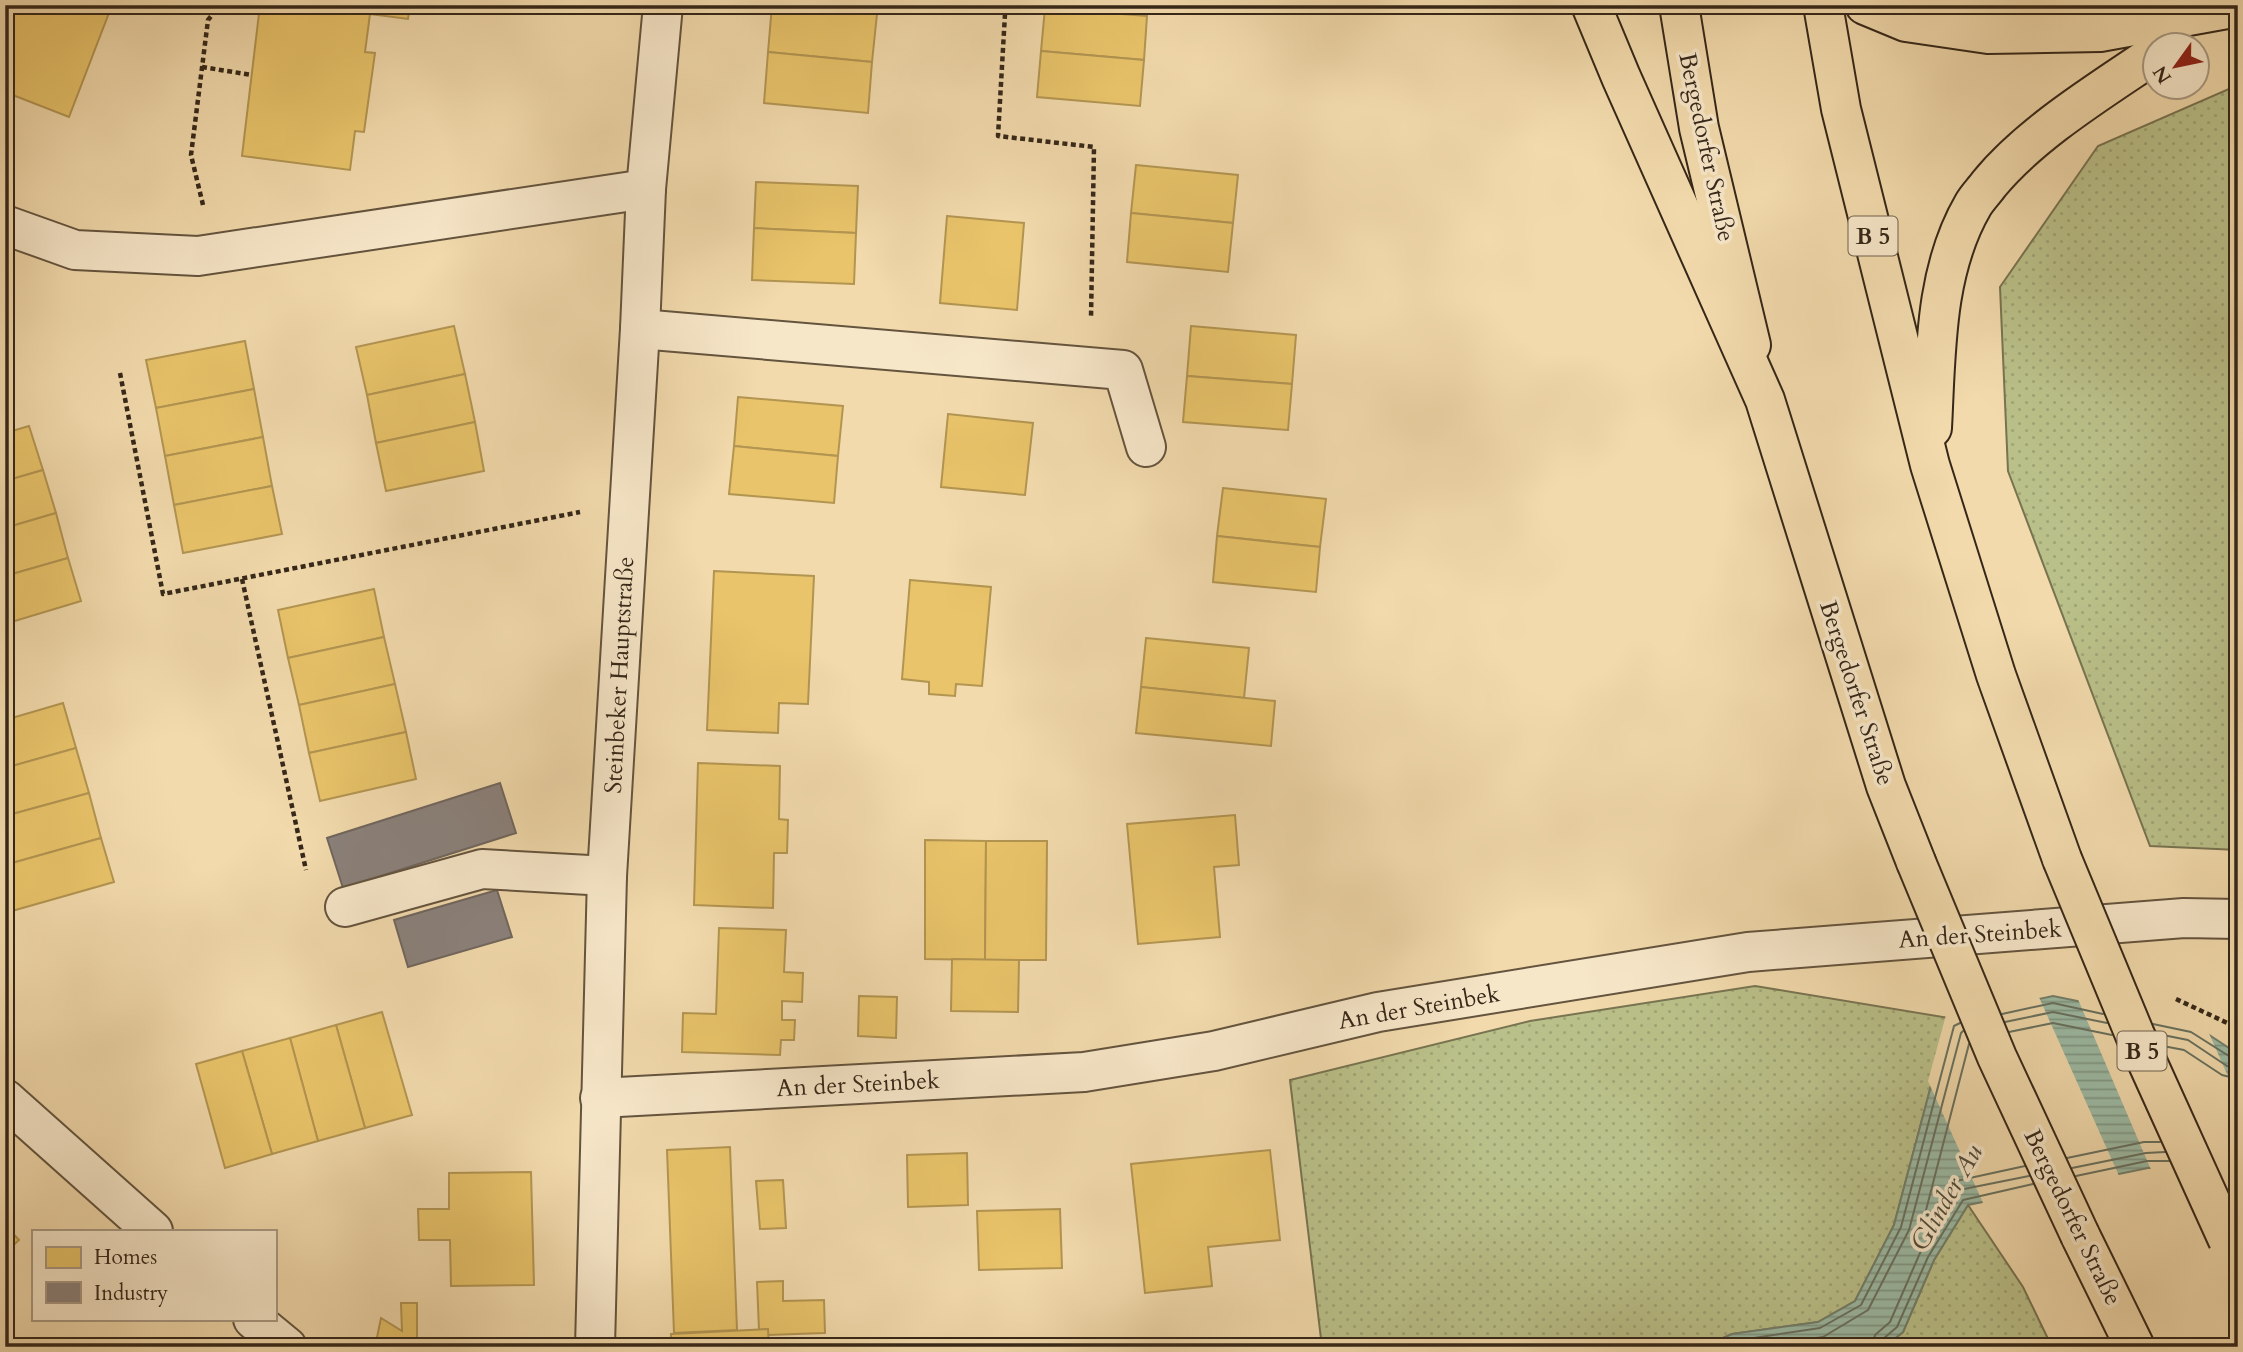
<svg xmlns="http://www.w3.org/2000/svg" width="2243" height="1352" font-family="Cardo,serif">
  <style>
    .grass { fill: url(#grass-dots); stroke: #787451; stroke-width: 2 }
    .water { fill: url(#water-rules); stroke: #73806d; stroke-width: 2 }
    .pier { fill: #f2daac }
    .homes { fill: #e9c46a; stroke: #b39552; stroke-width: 2 }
    .industry { fill: #8a817c; stroke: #70665e; stroke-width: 2 }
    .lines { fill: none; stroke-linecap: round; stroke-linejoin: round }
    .shore { stroke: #68715f; stroke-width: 2 }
    .minor-casing { stroke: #64543e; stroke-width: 42 }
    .major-casing { stroke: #352719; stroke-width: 42 }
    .highway-casing { stroke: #352719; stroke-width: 42 }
    .path { stroke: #352719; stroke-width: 4.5; stroke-dasharray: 5 3.5; stroke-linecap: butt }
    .minor { stroke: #f7e7c9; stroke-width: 38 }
    .major { stroke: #f2daac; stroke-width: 38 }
    .highway { stroke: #f2daac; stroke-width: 38 }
    .highway-bridge-casing { stroke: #352719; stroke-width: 42; stroke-linecap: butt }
    .highway-bridge { stroke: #f2daac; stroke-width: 38 }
    .labels { text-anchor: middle; stroke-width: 7; stroke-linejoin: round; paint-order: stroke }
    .shield { fill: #f7e7c9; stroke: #6f614e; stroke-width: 2 }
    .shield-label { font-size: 23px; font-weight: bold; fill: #352719 }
    .street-label { font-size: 24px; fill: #352719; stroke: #f7e7c9 }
    .water-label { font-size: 26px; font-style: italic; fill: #4f4c3c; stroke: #f7e7c9 }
  </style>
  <defs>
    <pattern id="grass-dots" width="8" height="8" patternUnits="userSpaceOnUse" patternTransform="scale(1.75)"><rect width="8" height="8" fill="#bac089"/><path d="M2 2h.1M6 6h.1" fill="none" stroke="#a0a576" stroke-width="1.8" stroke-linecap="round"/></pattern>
    <pattern id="water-rules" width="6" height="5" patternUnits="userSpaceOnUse" patternTransform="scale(1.75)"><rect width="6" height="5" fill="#9cbba5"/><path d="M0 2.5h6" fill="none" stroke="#809886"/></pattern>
  </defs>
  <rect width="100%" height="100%" fill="#f2daac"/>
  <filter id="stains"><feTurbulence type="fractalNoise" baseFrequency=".00286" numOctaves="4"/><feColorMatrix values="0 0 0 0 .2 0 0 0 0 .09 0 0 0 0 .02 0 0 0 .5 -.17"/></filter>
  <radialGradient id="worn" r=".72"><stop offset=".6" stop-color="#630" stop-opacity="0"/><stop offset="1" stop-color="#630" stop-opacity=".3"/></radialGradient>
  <g class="grass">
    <path d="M2238 85V850L2150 846 2008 471 2000 287 2098 146Z"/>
    <path d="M1755 986 1949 1018 1894 1225 1855 1301 1818 1322 1732 1334 1703 1347H1322L1290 1080 1530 1021Z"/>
    <path d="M1968 1205 2023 1287 2052 1347H1884L1903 1332 1934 1260Z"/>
  </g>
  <path class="water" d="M2053 996 2194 1025 2238 1054V1167L2148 1168 1968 1205 1934 1260 1903 1332 1884 1347H1703L1732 1334 1818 1322 1855 1301 1894 1225 1949 1018Z"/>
  <g class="pier">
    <path d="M2038 995 2120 1178 1984 1205 1928 1081 1946 1015Z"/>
    <path d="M2077 997 2194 1022 2208 1031 2238 1099V1171L2152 1172Z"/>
  </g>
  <g class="homes">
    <path d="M17 5H112L69 117 5 92V34Z"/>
    <path d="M260 5H410L408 19 370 14 365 52 375 53 364 132 355 131 350 170 242 156Z"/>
    <path d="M772 5 877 14 872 62 768 52Z"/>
    <path d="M1045 8 1147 16 1144 60 1041 51Z"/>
    <path d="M1041 51 1144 60 1140 106 1037 97Z"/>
    <path d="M768 52 872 62 868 113 764 103Z"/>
    <path d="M1136 165 1238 175 1233 223 1131 213Z"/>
    <path d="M756 182 858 186 856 233 754 228Z"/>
    <path d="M1131 213 1233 223 1228 272 1127 262Z"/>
    <path d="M947 216 1024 223 1017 310 940 303Z"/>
    <path d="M754 228 856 233 854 284 752 280Z"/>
    <path d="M454 326 465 374 367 395 356 347Z"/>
    <path d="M1191 326 1296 335 1292 384 1187 376Z"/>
    <path d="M245 341 254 389 156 408 146 360Z"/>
    <path d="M465 374 475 422 376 443 367 395Z"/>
    <path d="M1187 376 1292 384 1288 430 1183 422Z"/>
    <path d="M254 389 263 437 165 456 156 408Z"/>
    <path d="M738 397 843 406 838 456 734 446Z"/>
    <path d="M948 414 1033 423 1025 495 941 487Z"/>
    <path d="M475 422 484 471 386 491 376 443Z"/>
    <path d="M29 426 43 470 5 481V433Z"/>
    <path d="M263 437 272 486 174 505 165 456Z"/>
    <path d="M734 446 838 456 834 503 729 494Z"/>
    <path d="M43 470 56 513 5 528V481Z"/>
    <path d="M272 486 282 534 183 553 174 505Z"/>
    <path d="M1223 488 1326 499 1320 547 1217 536Z"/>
    <path d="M56 513 68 558 5 576V528Z"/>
    <path d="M1217 536 1320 547 1316 592 1213 582Z"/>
    <path d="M68 558 81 601 5 624V576Z"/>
    <path d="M714 571 814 576 808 704 779 703 778 733 707 730Z"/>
    <path d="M910 580 991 587 982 686 956 684 955 696 929 694V682L902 679Z"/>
    <path d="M374 589 384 637 288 658 278 610Z"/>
    <path d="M384 637 395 684 299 705 288 658Z"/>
    <path d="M1146 638 1249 648 1244 698 1141 687Z"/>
    <path d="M395 684 406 732 309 753 299 705Z"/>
    <path d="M1141 687 1275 701 1271 746 1136 733Z"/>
    <path d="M63 703 76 748 5 768V720Z"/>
    <path d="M406 732 416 779 320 801 309 753Z"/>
    <path d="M76 748 89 793 5 816V768Z"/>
    <path d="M698 763 780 766 779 819 788 820 787 853H774L773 908 694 905Z"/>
    <path d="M89 793 101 838 5 865V816Z"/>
    <path d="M1235 815 1239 865 1214 867 1220 937 1138 944 1127 824Z"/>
    <path d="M101 838 114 882 12 911 5 887V865Z"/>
    <path d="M925 840 986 841 985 960 925 959Z"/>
    <path d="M986 841H1047L1046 960H985Z"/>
    <path d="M719 928 786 930 784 972 803 973 802 1002 782 1001V1020H795L794 1040H781L780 1055 682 1052 683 1013 716 1014Z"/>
    <path d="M952 959 1019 960 1018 1012 951 1011Z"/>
    <path d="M859 996 897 997 896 1038 858 1036Z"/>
    <path d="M382 1012 412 1115 365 1128 336 1025Z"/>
    <path d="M336 1025 365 1128 318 1141 290 1038Z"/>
    <path d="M290 1038 318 1141 272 1154 242 1051Z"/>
    <path d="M242 1051 272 1154 225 1168 196 1064Z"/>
    <path d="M730 1147 737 1330 674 1333 667 1150Z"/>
    <path d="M1270 1150 1280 1240 1208 1247 1212 1286 1145 1293 1131 1164Z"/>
    <path d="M967 1153 968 1205 908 1207 907 1155Z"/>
    <path d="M531 1172 534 1285 451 1286 450 1240H419L418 1209H449V1173Z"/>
    <path d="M783 1180 786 1228 760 1229 756 1181Z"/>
    <path d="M1060 1209 1062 1268 979 1270 977 1211Z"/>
    <path d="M5 1225 19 1240 5 1253Z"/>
    <path d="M783 1281V1301L824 1300 825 1333 768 1335V1329L759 1330 757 1282Z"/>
    <path d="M401 1303H417V1347H375L381 1318 402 1331Z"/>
    <path d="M768 1329 769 1347H671V1334Z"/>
    <path d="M494 1341V1347H417V1343Z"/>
  </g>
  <g class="industry">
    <path d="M500 783 516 833 343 888 327 838Z"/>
    <path d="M497 890 512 937 408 967 394 920Z"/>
  </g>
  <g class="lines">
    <g class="shore">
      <path d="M2002 1014 2053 1003 2103 1014"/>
      <path d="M2005 1022 2053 1012 2107 1023"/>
      <path d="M2153 1024 2191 1032 2232 1058 2238 1060"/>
      <path d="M2009 1032 2053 1023 2112 1035"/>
      <path d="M2158 1034 2188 1040 2227 1066 2238 1068"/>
      <path d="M1969 1044 1925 1214 1931 1215 1947 1188 1956 1181 2025 1166"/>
      <path d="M2163 1046 2184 1050 2222 1075 2238 1079"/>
      <path d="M2067 1158 2144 1142H2160"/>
      <path d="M2072 1168 2146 1153 2165 1152"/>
      <path d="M2076 1176 2147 1161H2169"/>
      <path d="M1721 1347 1734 1341 1820 1328 1861 1305 1901 1227 1954 1026 1960 1023"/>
      <path d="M1756 1347 1823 1337 1868 1310 1909 1230 1961 1033 1963 1031"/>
      <path d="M1872 1347 1875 1335 1890 1322 1920 1253 1955 1195 1964 1189 2029 1176"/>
      <path d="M1881 1347 1883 1339 1897 1327 1928 1257 1963 1200 2033 1184"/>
    </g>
    <defs>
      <g id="minor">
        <path d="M5 225 75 250 198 256 646 189"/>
        <path d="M640 329 1123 370 1146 447"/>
        <path d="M345 907 482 869 607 876"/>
        <path d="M600 1098 1084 1072 1214 1051 1378 1012 1748 952 2184 918 2238 919"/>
        <path d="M5 1099 153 1231"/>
        <path d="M253 1319 287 1347"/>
        <path d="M595 1347 607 876 640 329 646 189 663 5"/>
      </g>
      <path id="major" d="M1679 5 1699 128 1751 345"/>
      <g id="highway">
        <path d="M1591 5 1621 77 1765 400 1886 786 1916 862"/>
        <path d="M1823 5 1841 109 1930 465 1996 675 2062 859"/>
        <path d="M1865 5 1906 22 1988 34 2100 32 2238 7"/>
        <path d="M1932 428C1936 354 1934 272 1973 205 1977 198 1984 191 1989 184 2031 133 2100 91 2156 53"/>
        <path d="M2080 1235 2135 1347"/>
      </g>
    </defs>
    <use href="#minor" class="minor-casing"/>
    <use href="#major" class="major-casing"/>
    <use href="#highway" class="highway-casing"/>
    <g class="path">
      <path d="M1005 14 998 136 1094 147 1091 318"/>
      <path d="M202 67 252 75"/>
      <path d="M203 205 191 155 208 20 220 5"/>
      <path d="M120 373 163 594 580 512"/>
      <path d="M242 579 306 870"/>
      <path d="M2176 999 2238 1028"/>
    </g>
    <use href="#minor" class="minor"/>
    <use href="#major" class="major"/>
    <use href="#highway" class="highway"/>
    <defs>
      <g id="highway-bridge">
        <path d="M2062 859 2135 1035 2228 1240"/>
        <path d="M1916 862 1997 1057 2080 1235"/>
      </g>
    </defs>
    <use href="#highway-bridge" class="highway-bridge-casing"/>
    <use href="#highway-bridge" class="highway-bridge"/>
  </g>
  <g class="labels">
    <g class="shield">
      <rect x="1848.5" y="216.5" width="49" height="39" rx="5"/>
      <rect x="2117.5" y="1031.5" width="49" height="39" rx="5"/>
    </g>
    <g class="shield-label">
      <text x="1873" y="244">B 5</text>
      <text x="2142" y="1059">B 5</text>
    </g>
    <g class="street-label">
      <text transform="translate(1707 147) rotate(78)" y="8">Bergedorfer Straße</text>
      <text transform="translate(619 675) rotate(-87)" y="8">Steinbeker Hauptstraße</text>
      <text transform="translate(1857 693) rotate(72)" y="8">Bergedorfer Straße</text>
      <text transform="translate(1980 934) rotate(-4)" y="8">An der Steinbek</text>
      <text transform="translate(1419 1007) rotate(-10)" y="8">An der Steinbek</text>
      <text transform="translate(858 1084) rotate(-3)" y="8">An der Steinbek</text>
      <text transform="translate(2073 1217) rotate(64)" y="8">Bergedorfer Straße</text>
    </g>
    <g class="water-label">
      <text transform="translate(1946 1197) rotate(-60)" y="9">Glinder Au</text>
    </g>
  </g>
  <rect width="2243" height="1352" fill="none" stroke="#f2daac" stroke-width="28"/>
  <rect x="7" y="7" width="2229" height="1338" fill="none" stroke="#352719" stroke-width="3.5"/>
  <rect x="14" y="14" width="2215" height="1324" fill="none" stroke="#352719" stroke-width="2"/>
  <rect x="32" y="1230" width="245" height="91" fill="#f7e7c9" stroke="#a99a83" stroke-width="2"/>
  <rect x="46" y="1247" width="35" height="21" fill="#e9c46a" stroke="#a99a83" stroke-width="2"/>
  <text x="94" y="1264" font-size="21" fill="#352719">Homes</text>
  <rect x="46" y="1282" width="35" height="21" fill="#8a817c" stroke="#a99a83" stroke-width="2"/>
  <text x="94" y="1300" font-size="21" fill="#352719">Industry</text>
  <g transform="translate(2176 66) rotate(237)"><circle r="33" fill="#f7e7c9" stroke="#a99a83" stroke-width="2"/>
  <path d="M0-5L12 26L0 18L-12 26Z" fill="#8f2418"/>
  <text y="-10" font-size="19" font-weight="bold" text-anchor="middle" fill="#352719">N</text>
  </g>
  <rect width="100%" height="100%" filter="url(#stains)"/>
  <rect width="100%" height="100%" fill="url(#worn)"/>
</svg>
